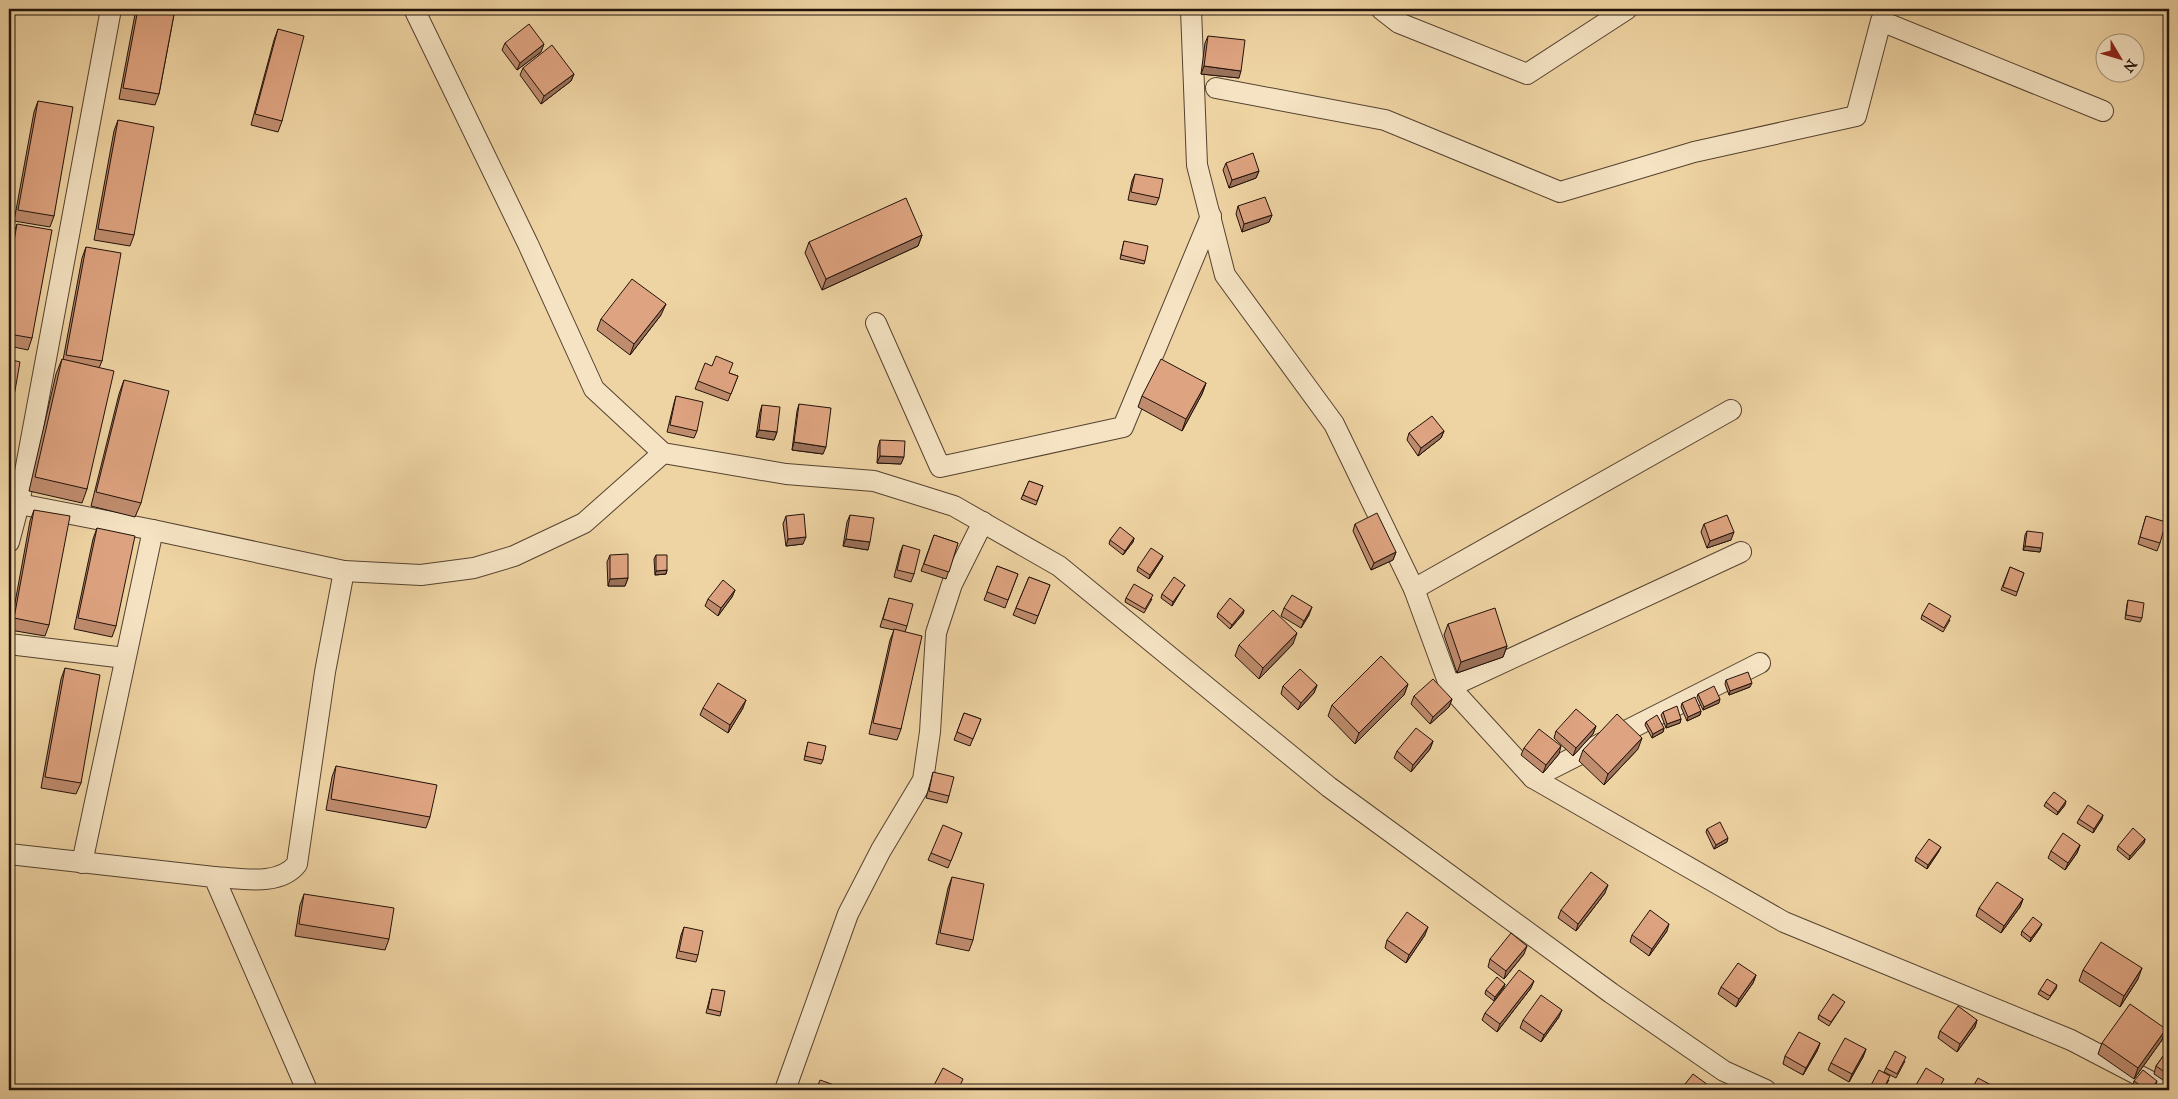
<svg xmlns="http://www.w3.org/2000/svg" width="2178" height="1099" font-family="'IM FELL Great Primer',serif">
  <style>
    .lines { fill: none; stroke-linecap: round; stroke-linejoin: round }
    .street-casing { stroke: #554230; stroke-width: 22 }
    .street { stroke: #f5e3c3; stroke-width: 20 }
    .wall { fill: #bf8c6e; stroke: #22120a }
    .shaded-wall { fill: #9b725a; stroke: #22120a }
    .building { fill: #dea380; stroke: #22120a }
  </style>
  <rect width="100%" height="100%" fill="#efd4a3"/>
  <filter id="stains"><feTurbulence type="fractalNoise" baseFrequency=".004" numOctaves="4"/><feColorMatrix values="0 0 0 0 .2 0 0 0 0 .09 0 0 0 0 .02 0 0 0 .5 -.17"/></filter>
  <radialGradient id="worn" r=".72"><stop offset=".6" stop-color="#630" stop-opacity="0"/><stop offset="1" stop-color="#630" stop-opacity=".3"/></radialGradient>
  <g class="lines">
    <defs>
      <g id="street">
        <path d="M414 9 528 244 594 389 663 453 786 474 874 481 954 506 1059 566 1329 787 1611 993 1724 1071 1766 1090"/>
        <path d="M1191 9 1197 165 1225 275 1334 424 1414 589 1450 687 1533 778 1784 922 2071 1040 2167 1090"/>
        <path d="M1381 9 1399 23 1527 74 1627 9"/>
        <path d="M1216 88 1385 120 1560 192 1694 152 1856 116 1881 21 2103 111"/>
        <path d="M876 323 940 467 1123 427 1211 216"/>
        <path d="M9 502 153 530 344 571"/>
        <path d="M9 542 19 504 111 9"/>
        <path d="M1414 589 1731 410"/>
        <path d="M9 644 125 658"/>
        <path d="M1450 687 1741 552"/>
        <path d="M1533 778 1760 663"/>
        <path d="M9 854 214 877 307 1090"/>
        <path d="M82 863 153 530"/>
        <path d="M214 877C240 878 279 887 297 864L325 672 344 571 421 575 474 568 514 556 584 523 663 453"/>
        <path d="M785 1090 848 914 881 850 923 780 930 732 936 633 952 584 983 522"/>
      </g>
    </defs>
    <use href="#street" class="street-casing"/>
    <use href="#street" class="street"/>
  </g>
  <g class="wall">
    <path d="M136 9H175L159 94 155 105 119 99Z"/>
    <path d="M278 29 282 121 278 132 251 125 274 40Z"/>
    <path d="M1208 36 1239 78 1201 74 1205 43Z"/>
    <path d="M505 43 541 52 517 70 502 50Z"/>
    <path d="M523 68 574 74 571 81 541 104 520 75Z"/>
    <path d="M38 101 54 216 50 227 14 221 34 112Z"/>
    <path d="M118 120 134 235 130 246 94 240 114 131Z"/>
    <path d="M1226 163 1259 171 1256 178 1229 188 1223 170Z"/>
    <path d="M1135 174 1159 198 1156 205 1128 200 1132 181Z"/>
    <path d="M1238 206 1272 215 1269 222 1242 232 1236 214Z"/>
    <path d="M17 224 32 338 28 350 9 346V258L13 235Z"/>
    <path d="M922 235 918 246 822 290 805 253 809 242Z"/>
    <path d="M1124 241 1145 261 1144 264 1120 259Z"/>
    <path d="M86 247 102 361 99 368 87 489 82 503 29 491 56 374 62 359 63 360 82 258Z"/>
    <path d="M661 315 630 355 597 330 601 319Z"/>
    <path d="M729 373 738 376 728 401 695 389 698 381Z"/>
    <path d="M124 380 141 503 135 517 91 506 119 394Z"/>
    <path d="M1206 383 1202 394 1182 431 1138 407 1142 396Z"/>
    <path d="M676 396 697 431 694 438 667 432 674 403Z"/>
    <path d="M799 404 823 454 792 450 797 411Z"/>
    <path d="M762 405 777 432 774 440 756 437 760 412Z"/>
    <path d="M1444 431 1441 438 1418 456 1407 440 1409 433Z"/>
    <path d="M880 440 901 464 877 463 878 447Z"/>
    <path d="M1029 481 1043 486 1036 505 1021 499Z"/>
    <path d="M34 510 49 625 45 636 10 630 30 521Z"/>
    <path d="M850 515 868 550 843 546 847 522Z"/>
    <path d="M786 516 803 544 786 546 783 524Z"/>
    <path d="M2146 516 2160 543 2157 551 2138 544Z"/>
    <path d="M1355 524 1396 552 1393 560 1371 570 1353 531Z"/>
    <path d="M1704 524 1731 540 1707 548 1701 532Z"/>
    <path d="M97 528 116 626 112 637 74 629 93 539Z"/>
    <path d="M2027 531 2041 548 2040 552 2023 550 2025 535Z"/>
    <path d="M934 535 958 543 946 579 921 571Z"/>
    <path d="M1134 538 1133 542 1123 555 1109 544 1110 540Z"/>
    <path d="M903 545 914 574 911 582 894 577 900 553Z"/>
    <path d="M610 555 628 578 625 586H608L607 562Z"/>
    <path d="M656 555 667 570 666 574 655 575 654 559Z"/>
    <path d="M1163 556 1162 559 1149 579 1137 571 1138 567Z"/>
    <path d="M997 566 1018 574 1005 608 984 600Z"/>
    <path d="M2010 567 2024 573 2016 596 2001 590Z"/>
    <path d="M1029 577 1050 585 1035 624 1013 615Z"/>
    <path d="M1185 585 1183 588 1172 606 1161 598 1162 594Z"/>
    <path d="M735 590 732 597 718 616 705 606 708 599Z"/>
    <path d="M889 598 907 626 905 632 901 729 897 740 869 734 890 640 894 630 880 627Z"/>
    <path d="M1126 598 1152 599 1144 613 1125 602Z"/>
    <path d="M2128 600 2142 618 2140 622 2125 619 2127 604Z"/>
    <path d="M1284 608 1309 615 1301 628 1281 616Z"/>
    <path d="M1244 610 1243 614 1230 629 1217 617 1218 613Z"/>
    <path d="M1922 615 1950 620 1943 632 1921 619Z"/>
    <path d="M1448 624 1507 646 1503 657 1457 673 1444 635Z"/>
    <path d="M1293 644 1259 679 1235 656 1239 645Z"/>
    <path d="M65 668 81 783 76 794 41 788 61 679Z"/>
    <path d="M1726 680 1750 687 1729 695 1725 684Z"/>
    <path d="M1408 684 1404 695 1355 744 1328 716 1332 705Z"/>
    <path d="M1317 685 1314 693 1298 710 1281 694 1283 686Z"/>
    <path d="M1698 694 1719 703 1703 710 1697 697Z"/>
    <path d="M1414 696 1452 699 1449 707 1430 724 1411 704Z"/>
    <path d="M1682 703 1701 711 1700 715 1687 721 1681 707Z"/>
    <path d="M703 708H743L728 733 700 715Z"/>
    <path d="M1663 712 1681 719 1680 723 1666 728 1661 715Z"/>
    <path d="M964 713 981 719 970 746 954 740Z"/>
    <path d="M1646 722 1664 728 1663 732 1652 738 1645 725Z"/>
    <path d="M1596 726 1593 734 1573 756 1554 738 1556 731Z"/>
    <path d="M1433 741 1430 749 1411 772 1394 758 1397 751Z"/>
    <path d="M808 742 823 760 821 764 804 760Z"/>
    <path d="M1524 748 1559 754 1543 773 1521 755Z"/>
    <path d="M1638 749 1604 785 1579 761 1583 750Z"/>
    <path d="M336 766 430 817 426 828 326 810 332 777Z"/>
    <path d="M933 772 949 796 947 803 926 798 931 780Z"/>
    <path d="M2046 802 2065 805 2057 815 2044 806Z"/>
    <path d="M2079 819H2102L2093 833 2077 823Z"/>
    <path d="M1707 829 1727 842 1714 849 1706 832Z"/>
    <path d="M962 833 948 868 928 860 931 853Z"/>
    <path d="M2145 839 2144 843 2129 860 2117 850 2118 846Z"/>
    <path d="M2080 845 2077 853 2065 870 2048 858 2051 851Z"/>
    <path d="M1939 851 1927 869 1915 861 1916 857Z"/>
    <path d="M952 877 973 940 969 951 936 944 948 888Z"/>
    <path d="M1605 893 1576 931 1558 918 1561 910Z"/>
    <path d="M304 894 389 939 385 950 295 936 300 905Z"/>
    <path d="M2023 899 2020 907 2001 933 1976 916 1979 908Z"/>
    <path d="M684 927 698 955 696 962 676 958 681 935Z"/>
    <path d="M2040 928 2030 942 2021 935 2022 931Z"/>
    <path d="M1667 931 1649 956 1630 942 1632 935Z"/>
    <path d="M1425 935 1406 963 1385 948 1387 940Z"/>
    <path d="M1524 954 1504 979 1488 967 1490 959Z"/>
    <path d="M2083 970 2138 979 2120 1007 2079 981Z"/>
    <path d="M1756 975 1753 983 1736 1007 1718 994 1721 987Z"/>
    <path d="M1505 984 1504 987 1494 1001 1485 994 1486 990Z"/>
    <path d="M2057 985 2056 989 2048 1000 2038 994 2040 990Z"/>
    <path d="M1531 988 1497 1032 1482 1020 1485 1013Z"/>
    <path d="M712 989 721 1012 720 1016 706 1013Z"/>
    <path d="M1843 1005 1829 1026 1818 1019 1819 1015Z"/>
    <path d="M1559 1017 1541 1042 1520 1028 1523 1020Z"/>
    <path d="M1977 1020 1975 1027 1957 1052 1938 1038 1940 1031Z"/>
    <path d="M2166 1029 2162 1040 2134 1079 2098 1054 2102 1043Z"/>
    <path d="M1820 1043 1817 1051 1803 1075 1783 1064 1785 1056Z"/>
    <path d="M2169 1048V1084L2154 1074 2156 1066Z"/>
    <path d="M1866 1049 1863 1057 1849 1082 1828 1070 1831 1063Z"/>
    <path d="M1905 1061 1896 1078 1884 1072 1886 1068Z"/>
    <path d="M1889 1080 1883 1090H1869L1870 1087Z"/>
    <path d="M2134 1081H2157L2156 1085 2152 1090H2140L2133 1085Z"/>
    <path d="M1685 1084 1707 1089 1706 1090H1687L1684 1088Z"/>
  </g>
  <g class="shaded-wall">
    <path d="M544 44 541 52 517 70 520 63Z"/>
    <path d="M1204 66 1241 71 1239 78 1201 74Z"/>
    <path d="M574 74 571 81 541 104 544 96Z"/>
    <path d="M1259 171 1256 178 1229 188 1232 180Z"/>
    <path d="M1272 215 1269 222 1242 232 1244 224Z"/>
    <path d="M922 235 918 246 822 290 826 279Z"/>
    <path d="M666 304 661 315 630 355 634 344Z"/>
    <path d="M1206 383 1202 394 1182 431 1186 419Z"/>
    <path d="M759 430 777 432 774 440 756 437Z"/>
    <path d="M1444 431 1441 438 1418 456 1421 448Z"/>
    <path d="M794 442 826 447 823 454 792 450Z"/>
    <path d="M880 456 904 457 901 464 877 463Z"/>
    <path d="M1734 532 1731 540 1707 548 1710 541Z"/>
    <path d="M806 537 803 544 786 546 788 539Z"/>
    <path d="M1134 538 1133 542 1123 555 1125 551Z"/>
    <path d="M846 539 870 542 868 550 843 546Z"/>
    <path d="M2025 546 2041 548 2040 552 2023 550Z"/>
    <path d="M1396 552 1393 560 1371 570 1374 563Z"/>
    <path d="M1163 556 1162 559 1149 579 1150 575Z"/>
    <path d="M667 570 666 574 655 575 656 571Z"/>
    <path d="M628 578 625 586H608L610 579Z"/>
    <path d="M1185 585 1183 588 1172 606 1173 602Z"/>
    <path d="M735 590 732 597 718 616 721 608Z"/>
    <path d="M1312 607 1309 615 1301 628 1304 621Z"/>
    <path d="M1244 610 1243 614 1230 629 1232 625Z"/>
    <path d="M1297 633 1293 644 1259 679 1263 668Z"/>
    <path d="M1507 646 1503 657 1457 673 1461 662Z"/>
    <path d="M1752 683 1750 687 1729 695 1730 691Z"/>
    <path d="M1408 684 1404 695 1355 744 1359 733Z"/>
    <path d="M1317 685 1314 693 1298 710 1301 703Z"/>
    <path d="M1452 699 1449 707 1430 724 1433 717Z"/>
    <path d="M1720 699 1719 703 1703 710 1704 707Z"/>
    <path d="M746 700 743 708 728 733 730 725Z"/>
    <path d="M1701 711 1700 715 1687 721 1688 717Z"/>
    <path d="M1681 719 1680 723 1666 728 1667 724Z"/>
    <path d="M1596 726 1593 734 1573 756 1576 748Z"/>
    <path d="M1664 728 1663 732 1652 738 1653 734Z"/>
    <path d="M1642 738 1638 749 1604 785 1608 774Z"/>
    <path d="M1433 741 1430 749 1411 772 1413 765Z"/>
    <path d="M1561 746 1559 754 1543 773 1546 765Z"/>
    <path d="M2066 801 2065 805 2057 815 2058 812Z"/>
    <path d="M2103 815 2102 819 2093 833 2094 829Z"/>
    <path d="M1728 838 1727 842 1714 849 1716 845Z"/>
    <path d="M2145 839 2144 843 2129 860 2130 856Z"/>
    <path d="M2080 845 2077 853 2065 870 2068 863Z"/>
    <path d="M1941 847 1939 851 1927 869 1928 865Z"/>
    <path d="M1608 885 1605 893 1576 931 1578 924Z"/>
    <path d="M2023 899 2020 907 2001 933 2004 926Z"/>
    <path d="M1669 924 1667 931 1649 956 1652 949Z"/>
    <path d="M2042 924 2040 928 2030 942 2031 938Z"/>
    <path d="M1428 927 1425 935 1406 963 1409 955Z"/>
    <path d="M1527 946 1524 954 1504 979 1506 971Z"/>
    <path d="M2142 968 2138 979 2120 1007 2124 996Z"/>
    <path d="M1756 975 1753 983 1736 1007 1739 999Z"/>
    <path d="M1534 981 1531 988 1497 1032 1500 1024Z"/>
    <path d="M1505 984 1504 987 1494 1001 1495 997Z"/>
    <path d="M1562 1010 1559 1017 1541 1042 1544 1035Z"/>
    <path d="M1977 1020 1975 1027 1957 1052 1960 1044Z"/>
    <path d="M2166 1029 2162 1040 2134 1079 2138 1068Z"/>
    <path d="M1820 1043 1817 1051 1803 1075 1806 1068Z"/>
    <path d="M1866 1049 1863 1057 1849 1082 1852 1074Z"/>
  </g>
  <g class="building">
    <path d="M9 9H13L9 34Z"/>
    <path d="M138 9H175L159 94 123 88Z"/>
    <path d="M529 24 544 44 520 63 505 43Z"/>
    <path d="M278 29 304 36 282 121 255 114Z"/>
    <path d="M1208 36 1245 40 1241 71 1204 66Z"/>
    <path d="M552 45 574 74 544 96 523 68Z"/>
    <path d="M38 101 73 107 54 216 18 210Z"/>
    <path d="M118 120 154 127 134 235 98 229Z"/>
    <path d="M1253 153 1259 171 1232 180 1226 163Z"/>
    <path d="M1135 174 1163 179 1159 198 1131 192Z"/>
    <path d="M1265 197 1272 215 1244 224 1238 206Z"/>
    <path d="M906 198 922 235 826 279 809 242Z"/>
    <path d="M17 224 52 230 32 338 9 334V269Z"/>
    <path d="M1124 241 1148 246 1145 261 1121 255Z"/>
    <path d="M86 247 121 253 102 361 66 355Z"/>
    <path d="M632 279 666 304 634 344 601 319Z"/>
    <path d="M716 356 733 363 729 373 738 376 731 394 698 381 705 363 712 366Z"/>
    <path d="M9 359 20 362 9 425Z"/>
    <path d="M62 359 114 371 87 489 35 477Z"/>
    <path d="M1161 359 1206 383 1186 419 1142 396Z"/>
    <path d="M124 380 169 391 141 503 96 492Z"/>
    <path d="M676 396 703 402 697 431 670 425Z"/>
    <path d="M799 404 831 408 826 447 794 442Z"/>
    <path d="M762 405 780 407 777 432 759 430Z"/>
    <path d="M1432 416 1444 431 1421 448 1409 433Z"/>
    <path d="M880 440 905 441 904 457 880 456Z"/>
    <path d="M1029 481 1043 486 1037 501 1023 495Z"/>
    <path d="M34 510 70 516 49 625 14 618Z"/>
    <path d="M1377 513 1396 552 1374 563 1355 524Z"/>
    <path d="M804 514 806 537 788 539 786 516Z"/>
    <path d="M850 515 874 518 870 542 846 539Z"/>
    <path d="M1727 515 1734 532 1710 541 1704 524Z"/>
    <path d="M2146 516 2166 522 2160 543 2140 537Z"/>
    <path d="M1120 527 1134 538 1125 551 1110 540Z"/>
    <path d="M97 528 135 536 116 626 78 618Z"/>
    <path d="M2027 531 2043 533 2041 548 2025 546Z"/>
    <path d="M934 535 958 543 949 572 924 564Z"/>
    <path d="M903 545 920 550 914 574 897 570Z"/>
    <path d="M1151 548 1163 556 1150 575 1138 567Z"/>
    <path d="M628 554V578L610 579V555Z"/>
    <path d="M656 555H667V570L656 571Z"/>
    <path d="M997 566 1018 574 1008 600 987 592Z"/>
    <path d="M2010 567 2024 573 2017 592 2003 587Z"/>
    <path d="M1029 577 1050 585 1038 616 1016 608Z"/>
    <path d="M1174 577 1185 585 1173 602 1162 594Z"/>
    <path d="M723 580 735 590 721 608 708 599Z"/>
    <path d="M1134 584 1153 595 1145 609 1126 598Z"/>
    <path d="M1292 595 1312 607 1304 621 1284 608Z"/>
    <path d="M889 598 913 604 907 626 883 619Z"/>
    <path d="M1230 598 1244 610 1232 625 1218 613Z"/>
    <path d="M2128 600 2144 603 2142 618 2126 615Z"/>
    <path d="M1929 603 1951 616 1944 628 1922 615Z"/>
    <path d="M1495 608 1507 646 1461 662 1448 624Z"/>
    <path d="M1273 610 1297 633 1263 668 1239 645Z"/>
    <path d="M894 629 922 636 901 729 873 723Z"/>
    <path d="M1381 656 1408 684 1359 733 1332 705Z"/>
    <path d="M65 668 100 675 81 783 45 777Z"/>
    <path d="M1300 669 1317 685 1301 703 1283 686Z"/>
    <path d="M1748 672 1752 683 1730 691 1726 680Z"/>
    <path d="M1433 679 1452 699 1433 717 1414 696Z"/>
    <path d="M718 683 746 700 730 725 703 708Z"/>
    <path d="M1714 686 1720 699 1704 707 1698 694Z"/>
    <path d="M1695 697 1701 711 1688 717 1682 703Z"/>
    <path d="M1677 706 1681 719 1667 724 1663 712Z"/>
    <path d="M1576 709 1596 726 1576 748 1556 731Z"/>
    <path d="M964 713 981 719 973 739 957 732Z"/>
    <path d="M1617 714 1642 738 1608 774 1583 750Z"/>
    <path d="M1657 715 1664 728 1653 734 1646 722Z"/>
    <path d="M1416 728 1433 741 1413 765 1397 751Z"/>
    <path d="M1539 729 1561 746 1546 765 1524 748Z"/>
    <path d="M808 742 826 746 823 760 805 756Z"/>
    <path d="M336 766 437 785 430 817 331 799Z"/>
    <path d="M933 772 954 777 949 796 929 791Z"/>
    <path d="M2054 792 2066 801 2058 812 2046 802Z"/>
    <path d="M2088 805 2103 815 2094 829 2079 819Z"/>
    <path d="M1720 822 1728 838 1716 845 1707 829Z"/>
    <path d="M943 825 962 833 951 861 931 853Z"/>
    <path d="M2133 828 2145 839 2130 856 2118 846Z"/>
    <path d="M2063 833 2080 845 2068 863 2051 851Z"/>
    <path d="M1929 839 1941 847 1928 865 1916 857Z"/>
    <path d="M1591 872 1608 885 1578 924 1561 910Z"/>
    <path d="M952 877 984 884 973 940 940 933Z"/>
    <path d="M1997 882 2023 899 2004 926 1979 908Z"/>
    <path d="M304 894 394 908 389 939 299 924Z"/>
    <path d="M1650 910 1669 924 1652 949 1632 935Z"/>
    <path d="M1407 912 1428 927 1409 955 1387 940Z"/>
    <path d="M2033 917 2042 924 2031 938 2022 931Z"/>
    <path d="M684 927 703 931 698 955 679 951Z"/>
    <path d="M1511 933 1527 946 1506 971 1490 959Z"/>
    <path d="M2101 942 2142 968 2124 996 2083 970Z"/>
    <path d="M1738 963 1756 975 1739 999 1721 987Z"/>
    <path d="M1519 970 1534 981 1500 1024 1485 1013Z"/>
    <path d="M1497 977 1505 984 1495 997 1486 990Z"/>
    <path d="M2047 979 2057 985 2050 996 2040 990Z"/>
    <path d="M712 989 725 991 721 1012 708 1009Z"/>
    <path d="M1833 994 1845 1002 1831 1022 1819 1015Z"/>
    <path d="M1541 995 1562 1010 1544 1035 1523 1020Z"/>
    <path d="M2130 1004 2166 1029 2138 1068 2102 1043Z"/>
    <path d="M1958 1006 1977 1020 1960 1044 1940 1031Z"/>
    <path d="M1799 1032 1820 1043 1806 1068 1785 1056Z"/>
    <path d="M1845 1038 1866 1049 1852 1074 1831 1063Z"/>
    <path d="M2169 1048V1075L2156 1066Z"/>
    <path d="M1895 1051 1906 1057 1897 1074 1886 1068Z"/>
    <path d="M943 1068 963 1079 958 1090H934L932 1089Z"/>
    <path d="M1926 1068 1944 1079 1938 1090H1913Z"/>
    <path d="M1879 1070 1890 1076 1883 1090H1876L1870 1087Z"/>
    <path d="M2143 1070 2157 1081 2150 1090H2147L2134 1081Z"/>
    <path d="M1693 1074 1708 1085 1704 1090H1694L1685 1084Z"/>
    <path d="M1978 1078 1993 1086 1990 1090H1971Z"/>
    <path d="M820 1080 843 1088 842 1090H816Z"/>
  </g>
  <rect width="2178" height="1099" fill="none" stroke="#efd4a3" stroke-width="30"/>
  <rect x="10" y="10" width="2158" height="1079" fill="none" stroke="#22120a" stroke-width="2.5"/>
  <rect x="15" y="15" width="2148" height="1069" fill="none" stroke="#22120a"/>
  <g transform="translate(2120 58) rotate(128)"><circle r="24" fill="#f5e3c3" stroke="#a18f79"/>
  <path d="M0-4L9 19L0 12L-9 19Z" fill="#8f2418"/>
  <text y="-8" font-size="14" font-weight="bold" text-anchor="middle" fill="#22120a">N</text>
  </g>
  <rect width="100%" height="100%" filter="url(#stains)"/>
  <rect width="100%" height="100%" fill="url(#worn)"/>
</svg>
